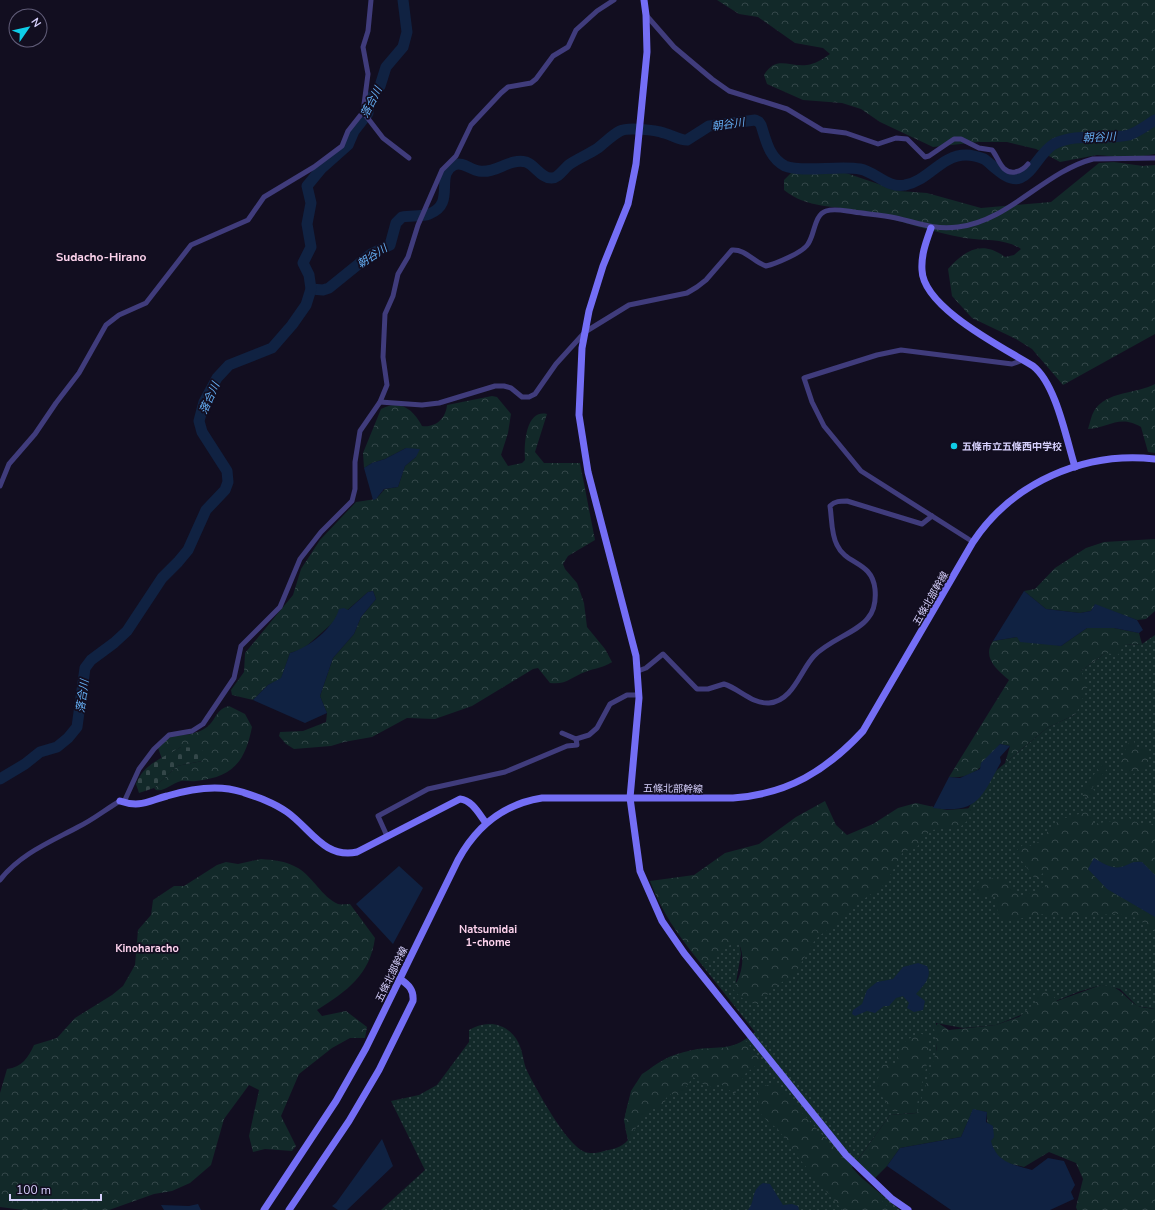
<svg xmlns="http://www.w3.org/2000/svg" width="1155" height="1210" font-family="'Nunito Sans','Noto Sans JP',sans-serif">
  <style>
    .grass { fill: url(#grass-dots) }
    .forest { fill: url(#forest-crowns) }
    .cemetery { fill: url(#cemetery-stones) }
    .water { fill: #102242 }
    .lines { fill: none; stroke-linecap: round; stroke-linejoin: round }
    .river { stroke: #102242; stroke-width: 11 }
    .street { stroke: #403c7c; stroke-width: 5 }
    .secondary { stroke: #746ef5; stroke-width: 7 }
    .poi-dot { fill: #0fcde8; stroke: #120e20; stroke-width: 1.5 }
    .labels { text-anchor: middle; stroke-width: 3.5; stroke-linejoin: round; paint-order: stroke }
    .poi-label { font-size: 10px; font-weight: bold; fill: #d6d0fc; stroke: #120e20; text-anchor: start }
    .street-label { font-size: 10px; fill: #d6d0fc; stroke: #120e20 }
    .water-label { font-size: 11px; font-style: italic; fill: #65aff5; stroke: #120e20 }
    .neighbourhood-label { font-size: 11px; font-weight: bold; fill: #fcd2ec; stroke: #120e20 }
    .quarter-label { font-size: 12px; font-weight: bold; fill: #fcd2ec; stroke: #120e20 }
  </style>
  <defs>
    <pattern id="grass-dots" width="8" height="8" patternUnits="userSpaceOnUse"><rect width="8" height="8" fill="#122929"/><path d="M2 2h.1M6 6h.1" fill="none" stroke="#344749" stroke-width="1.8" stroke-linecap="round"/></pattern>
    <pattern id="forest-crowns" width="20" height="18" patternUnits="userSpaceOnUse"><rect width="20" height="18" fill="#122929"/><path d="M2 6a3 3 0 1 1 6 0M12 15a3 3 0 1 1 6 0" fill="none" stroke="#344749"/></pattern>
    <pattern id="cemetery-stones" width="16" height="16" patternUnits="userSpaceOnUse"><rect width="16" height="16" fill="#122929"/><path d="M2 7V4a2 2 0 0 1 4 0v3zM10 15v-3a2 2 0 0 1 4 0v3z" fill="#344749"/></pattern>
  </defs>
  <rect width="100%" height="100%" fill="#120e20"/>
  <path class="grass" d="M1155 635V1009L1137 1006 1120 989 1101 985 1078 992 996 1025 963 1028 936 1023 938 1111 890 1115 851 1169 900 1210H381L425 1170 391 1101 419 1095 437 1085 469 1042V1030C487 1019 508 1023 518 1042 523 1051 523 1062 527 1071 537 1090 566 1145 585 1152 590 1154 599 1153 604 1151 613 1149 621 1148 628 1140 627 1134 624 1126 625 1119 630 1076 657 1056 698 1049 724 1046 733 1051 755 1032L698 960 710 950 738 933 741 954 736 982 751 998 797 956 923 824 964 816 985 780 1047 728 1076 714 1081 671 1105 653 1124 645 1142 644Z"/>
  <g class="forest">
    <path d="M717 0H1155V154L1131 158 1097 155 1060 162 1036 149 1007 142H979L933 147 880 122 861 109 842 103 803 100 767 84 764 75C776 55 788 67 807 65 815 64 823 59 830 54L823 48 795 43 758 17 739 14Z"/>
    <path d="M1114 162 1143 166 1155 165V334L1063 385 1032 349 1016 339 972 318 952 296 948 269C965 250 982 240 1005 257L1014 255 1021 249C1005 238 984 241 965 238 931 232 897 219 862 212 835 205 807 209 784 190V180L791 173 799 170 846 173 899 191 927 193 981 208 1051 202 1099 163Z"/>
    <path d="M1155 384V453L1148 452 1141 427C1119 414 1109 428 1088 429 1090 423 1091 416 1094 411 1106 391 1136 394 1155 384Z"/>
    <path d="M492 396 497 397 511 414 508 433 501 455 508 466 522 463 525 460C524 446 525 409 547 414L535 452 544 463H580L595 540 568 556 563 564 565 569 577 583 584 603 587 627 605 649 612 662C603 668 595 668 585 672 571 677 567 685 550 683L538 668 533 669 472 706 435 719 407 718 372 737 344 742 331 746 294 749 286 744 279 736 280 732 303 731 326 722 327 713 320 696 333 658 354 634 361 617 376 599 373 591 368 592 303 649 290 653 281 679 268 685 253 700 232 695 231 690 244 672 245 653 293 595 301 569 320 540 356 502 376 499 385 489 398 487 405 466 416 457 406 448 385 459 372 463 364 468 363 453 381 409C400 399 413 409 422 426 436 428 446 418 447 405Z"/>
    <path d="M1155 539V611L1146 619 1137 620 1095 605 1091 611 1080 613 1046 609 1024 591 1035 589 1055 568 1086 548 1104 542Z"/>
    <path d="M1087 628H1114L1139 633 1142 644 1124 645 1118 655 1105 653 1081 671 1088 686 1076 714 1047 728 1005 763 1010 746 1000 744C986 762 975 780 949 777L1009 680C996 669 982 657 993 641L1017 637 1061 646Z"/>
    <path d="M229 706 245 714 252 727C245 762 233 777 196 781 191 782 186 780 181 781 172 783 165 792 156 790L154 788 177 766 202 761 181 747 162 759 158 748 170 736C183 735 196 735 207 727 216 720 216 709 229 706Z"/>
    <path d="M1130 741H1134L1136 748 1143 747 1147 750 1149 769 1137 770 1134 774 1119 768C1123 760 1125 746 1130 741Z"/>
    <path d="M1104 762 1107 764V769L1092 788 1095 791 1092 800 1083 796 1082 789Z"/>
    <path d="M825 801 836 825 847 835 873 824 898 808 916 803 947 810 973 808 967 821 960 827 932 830 928 833 917 847 903 852 888 879 881 887 854 906 842 920 819 936 813 943 796 972 774 988 758 1004C746 1003 741 998 733 989 741 976 746 959 739 944L730 945 709 963 698 960C678 935 661 911 650 881L694 875 725 853 759 844 796 817Z"/>
    <path d="M1089 811 1094 824 1129 818 1140 824H1155V875L1142 862H1131L1121 867 1105 865 1088 869 1107 889 1155 917V932L1137 918 1117 914 1058 917 1044 914 1007 921 998 914 995 897H982L974 887 981 880 1003 877 1020 897 1047 886 1043 873 1036 880 1015 852 1025 843 1033 847 1059 820Z"/>
    <path d="M261 859C274 860 286 861 298 868 313 877 322 897 338 904 341 905 347 904 350 904L375 938C370 975 347 991 317 1010L322 1016 346 1011 367 1027 365 1038H350L332 1048 299 1074 281 1116 296 1146 292 1151 265 1149 253 1152 249 1136 259 1090 249 1085 224 1119 211 1165 190 1183 172 1191 154 1194 109 1210H23L0 1207V1093L7 1069C22 1067 28 1058 34 1045L57 1038 75 1018 112 995 123 986 135 965 138 930 151 915 153 900 174 886H184L217 865 226 862 238 864Z"/>
    <path d="M1101 985C1121 986 1122 995 1136 1005 1141 1008 1149 1008 1155 1009V1210H1077L1076 1207 1083 1179 1076 1163 1049 1152 1024 1167C1018 1165 1006 1164 1000 1159 988 1150 987 1125 987 1112L973 1110 961 1137 900 1148 887 1166 875 1178 857 1161 890 1115 917 1113 937 1049 934 1028 938 1023 949 1030 996 1025 1019 1017 1037 1001 1036 990 1050 992 1057 1001Z"/>
    <path d="M918 1033 929 1036C929 1048 928 1061 925 1073 922 1085 918 1094 917 1107L911 1111H892L876 1088 881 1065 896 1063 901 1044Z"/>
    <path d="M746 1041 762 1061 745 1074 735 1094 719 1083 708 1088 693 1077 680 1096 671 1094 666 1098 664 1106 648 1110 628 1140 624 1120 631 1091 642 1074 669 1057 698 1049 725 1048Z"/>
    <path d="M775 1083 886 1205 894 1210H842L797 1156 777 1128 769 1123 760 1113 756 1088Z"/>
  </g>
  <path class="cemetery" d="M181 747 199 748 205 753V757L202 761 177 766 154 788 139 793 136 784C144 763 163 758 181 747Z"/>
  <g class="water">
    <path d="M406 448 420 449 416 457 405 466 398 487 384 489 376 499 373 500 364 468 372 463 385 459Z"/>
    <path d="M373 591 376 599 361 617 354 634 333 658 320 696 327 713 305 723 253 700 268 685 281 678 290 653C308 648 334 628 339 609L344 608 348 610 368 592Z"/>
    <path d="M1024 591 1046 609 1080 613 1091 611 1095 604 1137 620 1143 630 1139 633 1114 628H1087L1061 646 1020 642 1017 637 993 641Z"/>
    <path d="M1000 744 1010 746 1000 757 1001 762C981 798 978 814 933 808L949 777 960 778 980 769 981 763Z"/>
    <path d="M1094 858C1102 863 1111 869 1121 867 1131 865 1129 861 1142 862L1155 875V917L1107 889 1088 869Z"/>
    <path d="M399 866 423 888 393 944 356 904Z"/>
    <path d="M918 963 927 966C933 977 923 986 916 994L925 1001 923 1010 914 1012 907 1008 909 1003 903 996 896 998 889 1006H884L875 1013 867 1011 855 1016 852 1014 853 1010 862 1004 867 990 877 982 893 979 903 967Z"/>
    <path d="M973 1109 987 1112 986 1122 993 1126 994 1137 991 1141C997 1163 1012 1164 1032 1170L1048 1158 1064 1161 1075 1185 1071 1192 1074 1199 1050 1210H951L887 1166 900 1148 961 1137Z"/>
    <path d="M382 1139 393 1166 347 1210H338L332 1206 336 1203Z"/>
    <path d="M763 1183 770 1184 783 1205 792 1204 798 1206 799 1210H748C756 1201 750 1191 763 1183Z"/>
    <path d="M198 1204 201 1210H164L161 1205 189 1206Z"/>
  </g>
  <g class="lines">
    <g class="river">
      <path d="M311 289 323 290 329 288 371 254 390 245 396 223 402 217C410 215 421 217 429 214 457 204 434 174 454 165 462 161 471 170 479 171 496 174 509 158 526 162 535 165 541 178 551 178 558 179 564 168 570 164 579 158 589 154 598 148 606 142 612 135 620 131 628 127 655 130 664 133 673 135 678 140 687 140L709 126 755 120 759 122 761 125C766 140 769 158 785 166 801 173 840 165 860 169 876 172 888 189 905 185 928 181 941 155 966 155 971 155 980 157 984 159 993 165 1008 183 1020 178 1033 173 1040 152 1054 144 1077 132 1104 141 1129 135 1138 132 1147 125 1155 120"/>
      <path d="M0 779 25 764 40 752 57 747 68 738 77 727 85 668 91 660 114 643 127 631 162 578 178 562 188 550 206 510 225 490 228 482 227 471 202 432 199 421 204 402 217 378 229 365 272 348 292 325 306 305 311 289 309 275 303 263 311 247 307 224 311 203 307 186 321 169 348 145 354 131 368 113 370 99 380 86 386 67 403 47 407 32 403 0"/>
    </g>
    <g class="street">
      <path d="M646 15 674 47 712 79 729 91 787 109 822 130 846 133 878 144 896 138 907 139 925 157 929 156 954 139H961L979 148 992 150C999 158 1001 174 1015 172 1021 171 1024 169 1028 164"/>
      <path d="M363 112 383 138 409 158"/>
      <path d="M380 402 422 405 439 403 495 386H504L511 388 522 397H529L535 394 556 364 585 332 629 305 687 293 697 287 706 280 732 250C746 249 753 262 766 266 775 264 804 252 808 244 815 234 814 215 826 211 835 208 845 211 854 212 867 214 882 215 896 218 919 223 933 230 958 227 1009 221 1044 172 1093 159L1155 158"/>
      <path d="M0 486 9 464 35 434 56 403 79 373 106 325 119 315 146 303 191 245 248 220 264 197 314 167 342 146 348 131 363 112 368 74 363 47 368 31 371 0"/>
      <path d="M973 542 861 471 824 426 812 402 804 378 877 355 901 350 1012 364 1023 360"/>
      <path d="M638 671 646 668 663 654 697 689H708L724 684C740 689 752 704 769 703 793 701 800 671 814 656 829 640 858 632 868 618 875 610 876 600 875 589 872 561 846 565 837 545 831 534 832 519 830 506 835 501 840 501 847 501L922 524 932 516"/>
      <path d="M562 733 576 739 589 735 597 728 610 704 627 695H639"/>
      <path d="M124 802 139 769 154 749 169 735 192 731 203 724 207 718 234 678 241 646 280 607 300 559 321 532 352 501 355 489V462L360 431 380 402 387 385 383 357 385 314 393 296 398 274 408 257 418 225 442 170 456 156 471 125 501 93 508 87 531 83 536 79 553 56 568 47 576 30 597 11 614 0"/>
      <path d="M387 836 378 816 428 789 505 772 567 746 577 745 576 739"/>
      <path d="M0 880C20 854 50 842 78 827 93 820 106 809 120 801"/>
    </g>
    <g class="secondary">
      <path d="M644 0 646 15 647 52 636 164 628 204 603 266 589 311 582 348 579 415 588 472 636 656 639 698 630 798 640 871 662 921 684 953 846 1155 892 1199 908 1210"/>
      <path d="M931 228C926 242 921 255 922 270 923 308 1004 348 1033 366 1056 384 1066 438 1075 467"/>
      <path d="M120 801C140 808 148 801 167 796 190 789 218 784 242 792 257 797 273 802 287 812 310 828 324 859 357 852L460 799C472 800 479 814 486 823"/>
      <path d="M264 1210 336 1101 366 1048 458 860C476 827 504 804 542 798H733C788 794 826 771 863 731L973 542C1012 483 1084 451 1155 459"/>
      <path d="M289 1210 349 1121 379 1070 413 1001C414 990 409 985 400 979"/>
    </g>
  </g>
  <circle class="poi-dot" cx="954" cy="446" r="4"/>
  <g class="labels">
    <g class="poi-label">
      <text x="962" y="450">五條市立五條西中学校</text>
    </g>
    <g class="street-label">
      <text transform="translate(930 598) rotate(-60)" y="4">五條北部幹線</text>
      <text transform="translate(673 788) rotate(1)" y="4">五條北部幹線</text>
      <text transform="translate(391 974) rotate(-64)" y="4">五條北部幹線</text>
    </g>
    <g class="water-label">
      <text transform="translate(371 102) rotate(-63)" y="4">落合川</text>
      <text transform="translate(728 124) rotate(-8)" y="4">朝谷川</text>
      <text transform="translate(1099 137) rotate(-3)" y="4">朝谷川</text>
      <text transform="translate(372 256) rotate(-33)" y="4">朝谷川</text>
      <text transform="translate(209 398) rotate(-66)" y="4">落合川</text>
      <text transform="translate(82 696) rotate(-82)" y="4">落合川</text>
    </g>
    <g class="neighbourhood-label">
      <text x="488" y="933">Natsumidai<tspan x="488" dy="13">1-chome</tspan></text>
      <text x="147" y="952">Kinoharacho</text>
    </g>
    <g class="quarter-label">
      <text x="101" y="261">Sudacho-Hirano</text>
    </g>
  </g>
  <g transform="translate(28 28) rotate(56)"><circle r="19" fill="#120e20" stroke="#605c78"/>
  <path d="M0-3L7 15L0 10L-7 15Z" fill="#0fcde8"/>
  <text y="-6" font-size="11" font-weight="bold" text-anchor="middle" fill="#d6d0fc">N</text>
  </g>
  <path d="M10 1194v6h91v-6" fill="none" stroke="#d6d0fc" stroke-width="2"/>
  <text x="16" y="1194" font-size="12" fill="#d6d0fc" stroke="#120e20" stroke-width="3" paint-order="stroke">100 m</text>
</svg>
